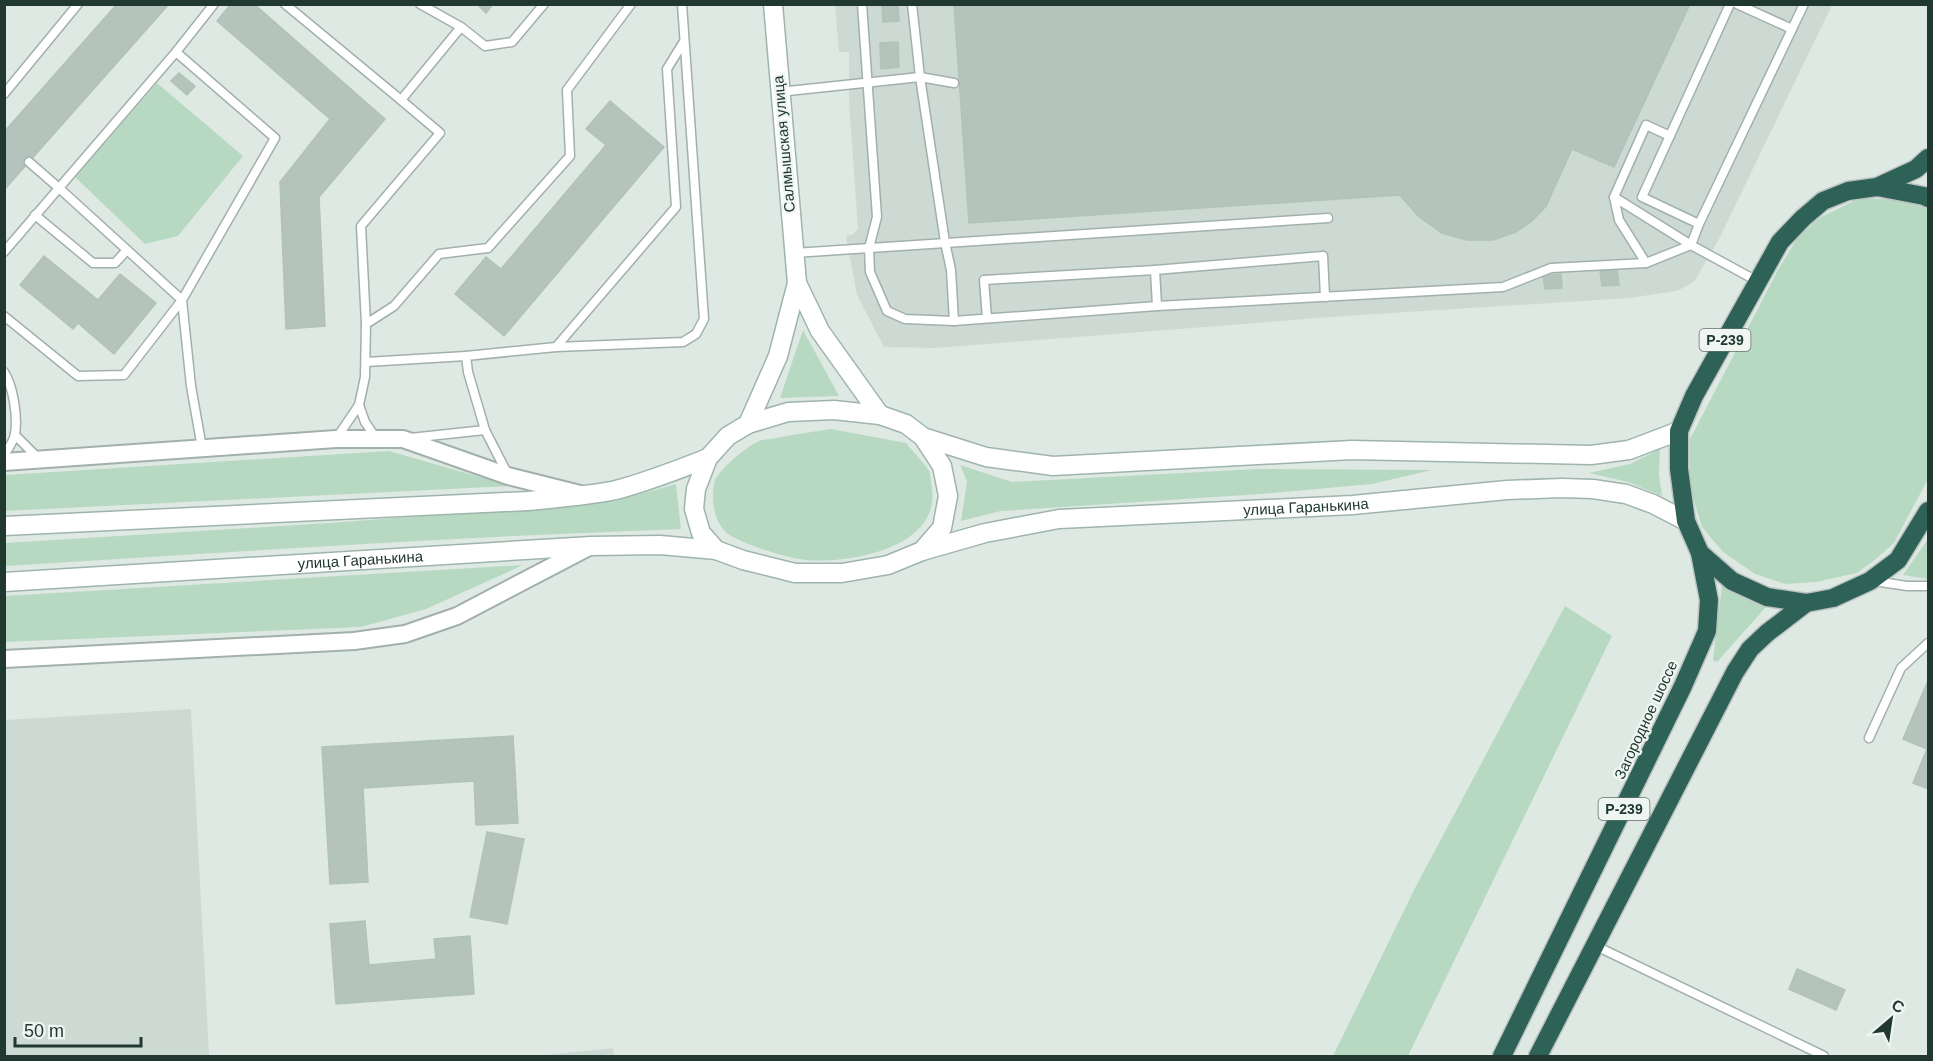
<svg xmlns="http://www.w3.org/2000/svg" width="1933" height="1061" font-family="Arial,sans-serif">
  <style>
    .built { fill: #cdd9d3 }
    .green { fill: #b8d9c1 }
    .building { fill: #b4c4bd; stroke: #b1c2bb; stroke-width: 1.5 }
    .lines { fill: none; stroke-linecap: round; stroke-linejoin: round }
    .lane-casing { stroke: #a2b0ab; stroke-width: 11 }
    .street-casing { stroke: #a2b0ab; stroke-width: 20 }
    .secondary-casing { stroke: #9eb4ac; stroke-width: 21 }
    .highway-casing { stroke: #bcc3c1; stroke-width: 21 }
    .lane { stroke: #fff; stroke-width: 8 }
    .street { stroke: #fff; stroke-width: 16 }
    .secondary { stroke: #fff; stroke-width: 18 }
    .highway { stroke: #2e6257; stroke-width: 18 }
    .labels { text-anchor: middle; stroke-width: 4.5; stroke-linejoin: round; paint-order: stroke }
    .shield { fill: #eff6f2; stroke: #5f716b; stroke-width: 1.5 }
    .shield-label { font-size: 14px; font-weight: bold; fill: #213831 }
    .street-label { font-size: 15px; fill: #213831; stroke: #eff6f2 }
  </style>
  <rect width="100%" height="100%" fill="#dfe9e4"/>
  <g class="built">
    <path d="M835 5H1832L1718 241 1694 282 1677 291 1629 298 1344 316 935 348 884 347 857 295 846 236 853 234 858 229 849 102V52H839Z"/>
    <path d="M191 709 209 1056H5V720Z"/>
    <path d="M613 1048 614 1056H534Z"/>
  </g>
  <g class="green">
    <path d="M157 83 243 156 178 236 145 244 75 177Z"/>
    <path d="M1860 198 1902 200 1928 209V479L1894 543 1876 559 1857 573 1816 582 1785 584 1755 574 1723 552 1702 527 1690 488V439L1779 268 1798 237 1821 217Z"/>
    <path d="M803 330 839 396 780 398Z"/>
    <path d="M831 429 906 443C913 452 923 461 929 471 931 476 931 484 932 489 940 548 849 564 806 560 789 559 742 544 728 534 714 523 711 501 714 484 715 472 747 446 759 441 764 439 771 439 777 438 795 434 813 432 831 429Z"/>
    <path d="M1660 449 1659 474 1662 496 1628 482 1589 473 1630 464Z"/>
    <path d="M389 451 511 486 5 511V475Z"/>
    <path d="M960 465 1012 482 1258 469 1432 470 1372 484 1261 494 1001 511 961 521 967 481Z"/>
    <path d="M676 484 681 529C455 537 230 552 5 566V543L329 523 616 501Z"/>
    <path d="M1928 539V579L1903 575Z"/>
    <path d="M523 565 426 609 361 627 5 642V596Z"/>
    <path d="M1722 585 1744 598 1766 607 1717 662 1713 660Z"/>
    <path d="M1565 606 1612 636 1408 1056H1333L1415 888Z"/>
  </g>
  <g class="building">
    <path d="M117 4H169L4 190V132Z"/>
    <path d="M231 4H254L385 119 319 197 325 326 286 329 280 182 330 119 217 21Z"/>
    <path d="M477 4H493L486 13Z"/>
    <path d="M882 4H898L899 21 883 22Z"/>
    <path d="M954 4H1690L1614 167 1572 149 1546 206 1532 221 1516 232 1493 240H1467L1442 233 1418 216 1400 195 969 223Z"/>
    <path d="M898 42 899 67 881 69 880 43Z"/>
    <path d="M179 73 195 86 187 95 171 81Z"/>
    <path d="M610 101 664 147 504 336 455 294 486 257 501 269 606 145 586 129Z"/>
    <path d="M44 256 98 300 120 274 156 303 114 354 78 323 73 329 20 285Z"/>
    <path d="M1617 269 1619 285 1602 286 1600 271Z"/>
    <path d="M1561 274 1562 288 1545 289 1543 276Z"/>
    <path d="M1927 683 1928 684V789L1913 783 1927 749 1903 739Z"/>
    <path d="M513 736 518 823 476 825 474 781 363 788 368 882 330 884 322 747Z"/>
    <path d="M487 832 524 839 507 924 470 917Z"/>
    <path d="M365 921 369 965 436 959 434 939 470 936 474 994 336 1004 330 924Z"/>
    <path d="M1797 969 1845 990 1836 1010 1789 989Z"/>
  </g>
  <g class="lines">
    <defs>
      <g id="lane">
        <path d="M285 4 401 100 461 27"/>
        <path d="M420 4 461 27 485 46 512 42 544 4"/>
        <path d="M862 4 877 217 869 248 870 272 887 311 905 319 954 321"/>
        <path d="M912 4 920 77 945 242 951 270 954 321 1157 306 1503 287 1551 268 1646 263 1691 245 1699 224 1804 4"/>
        <path d="M1737 4 1792 29"/>
        <path d="M176 52 275 138 182 300 191 386 202 448"/>
        <path d="M779 92 920 77 954 83"/>
        <path d="M4 94 78 4"/>
        <path d="M1614 197 1691 245 1757 281"/>
        <path d="M35 215 93 263H115L127 250"/>
        <path d="M1699 224 1642 197 1730 4"/>
        <path d="M4 252 176 52 214 4"/>
        <path d="M794 253 1328 218"/>
        <path d="M1646 263 1619 220 1614 197 1646 125 1670 136"/>
        <path d="M1155 270 1157 306"/>
        <path d="M4 316 78 376 124 375 182 300 59 188 29 162"/>
        <path d="M987 318 984 280 1155 270 1323 256 1325 297"/>
        <path d="M366 324 394 306 439 254 488 248 570 156 567 90 631 4"/>
        <path d="M556 347 676 207 667 69 683 43"/>
        <path d="M366 362 466 356"/>
        <path d="M4 372C13 386 18 416 15 434 14 441 8 449 4 455"/>
        <path d="M359 405 365 422 376 438"/>
        <path d="M15 435 38 458"/>
        <path d="M410 438 485 430"/>
        <path d="M336 439 359 405 365 377 366 324 361 226 440 133 401 100"/>
        <path d="M508 475 485 430 468 372 466 356 556 347 683 342 696 334 704 319 682 4"/>
        <path d="M1874 581 1907 586H1928"/>
        <path d="M1869 738 1901 668 1928 643"/>
        <path d="M1594 945 1824 1056"/>
      </g>
      <g id="street">
        <path d="M4 462 336 439H403L508 476 580 494"/>
        <path d="M4 659 354 641 405 634 457 616 589 547"/>
      </g>
      <g id="secondary">
        <path d="M797 283 820 331 880 415"/>
        <path d="M834 410 880 415 906 424 923 437 942 466 948 496 942 528 922 551 888 565 842 573H795L743 560 716 550 701 533 694 509 696 489 708 458 728 436 748 424 788 412Z"/>
        <path d="M748 424 778 356 797 283 773 4"/>
        <path d="M923 437 986 457 1053 466 1352 450 1591 455 1629 450 1679 431"/>
        <path d="M4 526 528 501C557 498 587 496 616 490 647 482 677 470 708 458"/>
        <path id="s1" d="M922 551 985 533 1059 519 1353 505 1507 490 1562 488 1593 489 1626 494 1653 504 1686 521"/>
        <path id="s2" d="M4 582 591 546 660 545 716 550"/>
      </g>
      <g id="highway">
        <path d="M1877 187 1924 196 1928 198"/>
        <path d="M1700 553 1732 581 1767 597 1806 603 1817 601 1833 598 1870 581 1898 560 1928 511"/>
        <path d="M1502 1056 1683 686 1707 631 1709 600 1700 553 1686 521 1679 469V431L1694 396 1780 242 1803 218 1823 201 1848 191 1877 187 1916 169 1928 158"/>
        <path d="M1538 1056 1735 672 1750 649 1767 633 1806 603"/>
      </g>
    </defs>
    <use href="#lane" class="lane-casing"/>
    <use href="#street" class="street-casing"/>
    <use href="#secondary" class="secondary-casing"/>
    <use href="#highway" class="highway-casing"/>
    <use href="#lane" class="lane"/>
    <use href="#street" class="street"/>
    <use href="#secondary" class="secondary"/>
    <use href="#highway" class="highway"/>
  </g>
  <g class="labels">
    <g class="shield">
      <rect x="1699.5" y="329" width="51" height="22" rx="4.5"/>
      <rect x="1598.5" y="798" width="51" height="22" rx="4.5"/>
    </g>
    <g class="shield-label">
      <text x="1725" y="345">Р-239</text>
      <text x="1624" y="814">Р-239</text>
    </g>
    <g class="street-label">
      <text transform="translate(784 144) rotate(-95)" y="5">Салмышская улица</text>
      <text dy="5" stroke="none"><textPath href="#s1" startOffset="388">улица Гаранькина</textPath></text>
      <text dy="5" stroke="none"><textPath href="#s2" startOffset="357">улица Гаранькина</textPath></text>
      <text transform="translate(1646 720) rotate(-65)" y="5">Загородное шоссе</text>
    </g>
  </g>
  <rect width="1933" height="1061" fill="none" stroke="#213831" stroke-width="12"/>
  <g transform="translate(1891 1019) rotate(29)" stroke="#eff6f2" stroke-width="4.5" paint-order="stroke">
  <path d="M0-4.5L10 22L0 15L-10 22Z" fill="#213831"/>
  <text y="-9" font-size="16" font-weight="bold" text-anchor="middle" fill="#213831">С</text>
  </g>
  <path d="M15 1037v9h126v-9" fill="none" stroke="#213831" stroke-width="3"/>
  <text x="24" y="1037" font-size="18" fill="#213831" stroke="#eff6f2" stroke-width="4.5" paint-order="stroke">50 m</text>
</svg>
